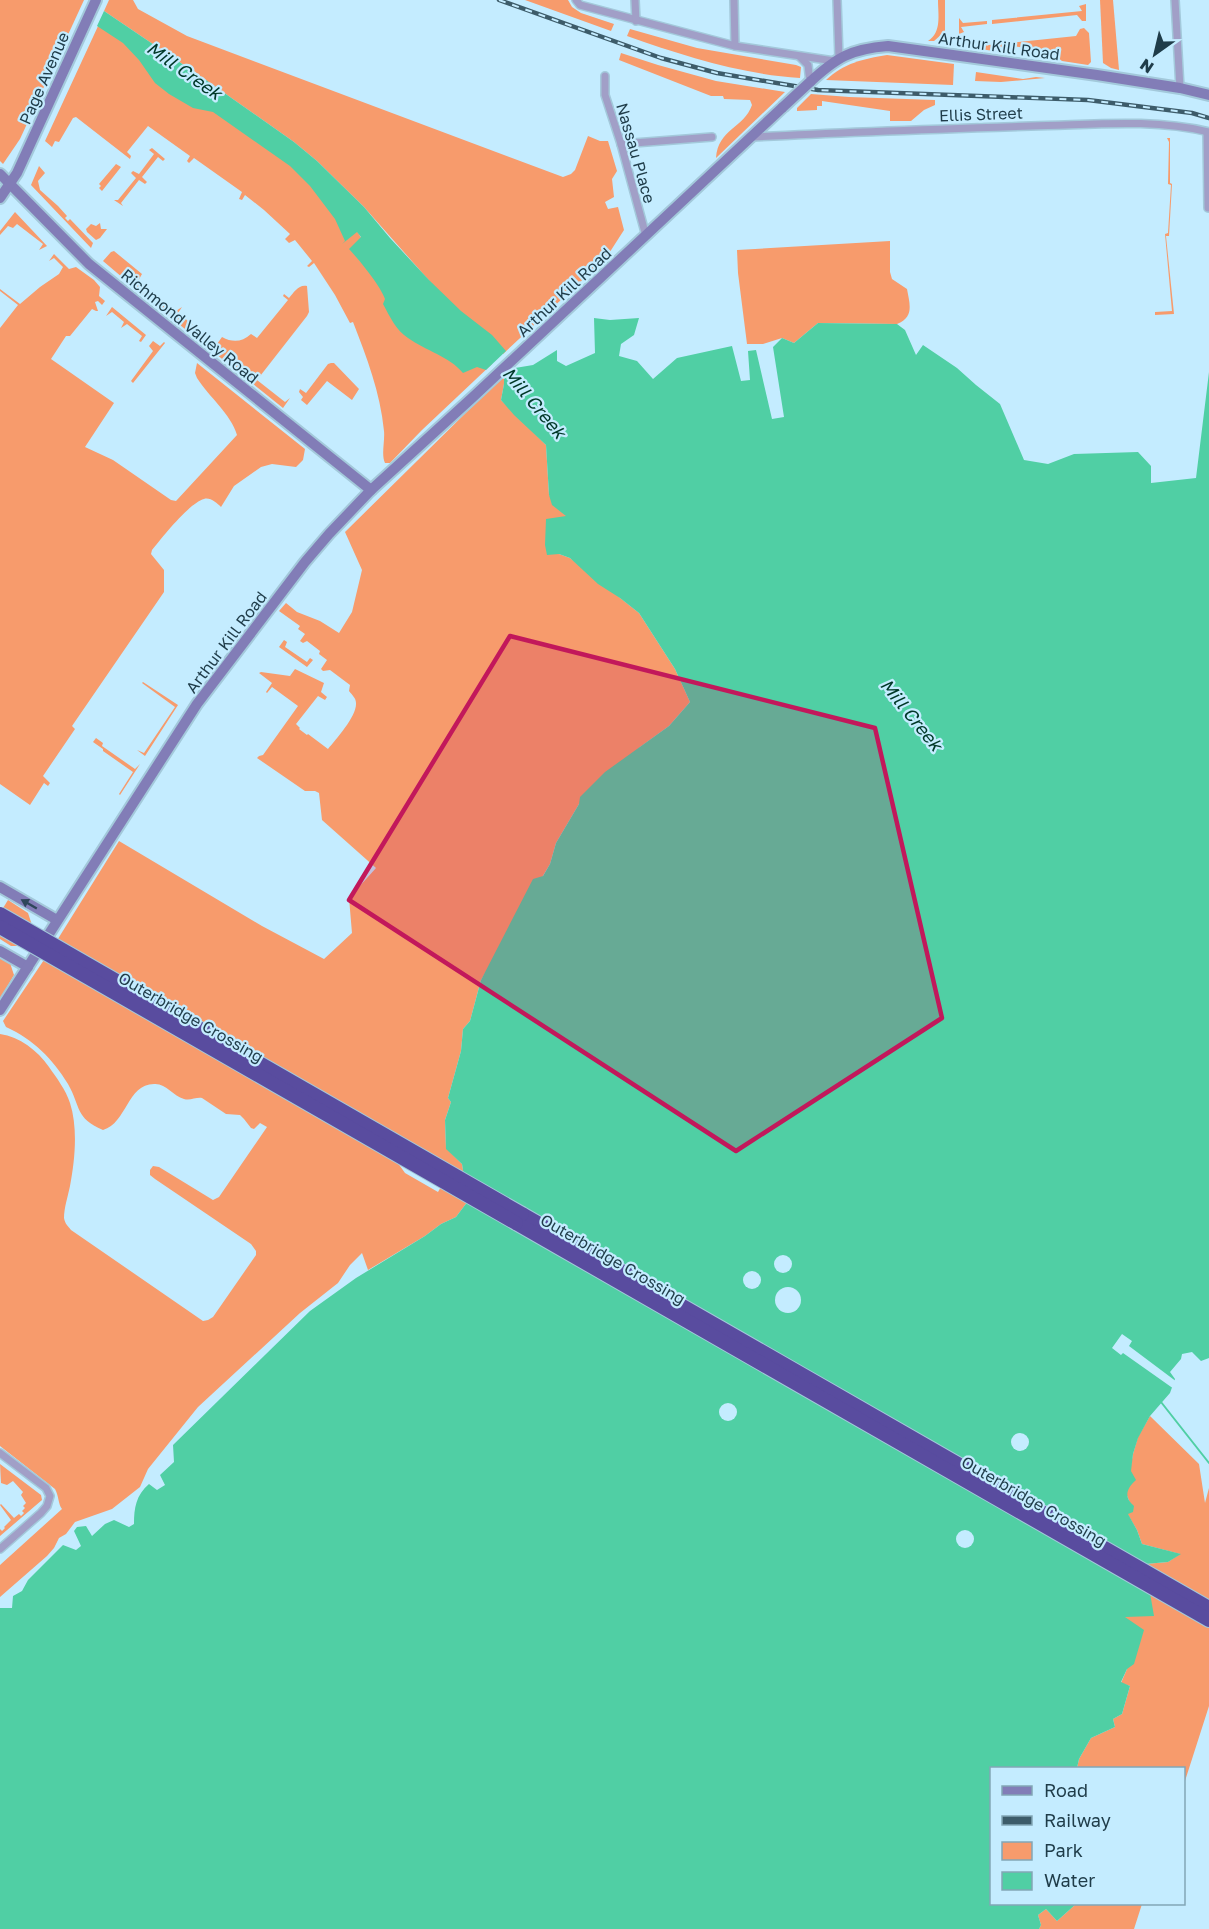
<svg xmlns="http://www.w3.org/2000/svg" width="1209" height="1929" font-family="'Golos Text',sans-serif">
  <style>
    .green { fill: #f79b6c; fill-rule: evenodd }
    .water { fill: #50cfa4 }
    .pier { fill: #c4ecff }
    .lines { fill: none; stroke-linecap: round; stroke-linejoin: round }
    .stream { stroke: #50cfa4; stroke-width: 2 }
    .street-casing { stroke: #a3c9db; stroke-width: 10 }
    .secondary-casing { stroke: #a3c9db; stroke-width: 14 }
    .highway-casing { stroke: #a3c9db; stroke-width: 16 }
    .street { stroke: #a19fc7; stroke-width: 7 }
    .secondary { stroke: #827db7; stroke-width: 10 }
    .highway { stroke: #594c9f; stroke-width: 14 }
    .rail-casing { stroke: #3d5c6a; stroke-width: 4.5 }
    .rail { stroke: #c4ecff; stroke-width: 2; stroke-dasharray: 7; stroke-linecap: butt }
    .secondary-bridge-casing { stroke: #a3c9db; stroke-width: 14; stroke-linecap: butt }
    .highway-bridge-casing { stroke: #a3c9db; stroke-width: 16; stroke-linecap: butt }
    .secondary-bridge { stroke: #827db7; stroke-width: 10 }
    .highway-bridge { stroke: #594c9f; stroke-width: 14 }
    .oneway { fill: #2e465a }
    .marked { fill: #c2185b; fill-opacity: 0.2; stroke: #c2185b; stroke-width: 4.5; stroke-linejoin: round }
    .labels { text-anchor: middle; stroke-width: 4.5; stroke-linejoin: round; paint-order: stroke }
    .street-label { font-size: 16px; fill: #1f3c49; stroke: #c4ecff }
    .water-label { font-size: 18px; font-style: italic; fill: #003828; stroke: #c4ecff }
  </style>
  <rect width="100%" height="100%" fill="#c4ecff"/>
  <g class="green">
    <path d="M0 0H84L20 139 3 164 0 161Z"/>
    <path d="M109 0H133L138 9 187 36 563 177 571 174 575 170 588 136 600 141H608L617 171 612 179 614 197 605 202 608 209 618 207 624 230 606 258 503 354 464 320 364 207 317 161 294 142 203 78 104 11Z"/>
    <path d="M525 0H568L572 7 581 13 614 24 611 31Z"/>
    <path d="M938 0H945V34H942L934 41H928C942 32 938 15 938 0Z"/>
    <path d="M1100 0H1113L1119 70 1111 68 1103 63Z"/>
    <path d="M1086 4V21H1082L1077 15 992 24V20L1082 11 1079 6Z"/>
    <path d="M959 18 963 23 987 21V24L961 27 964 32 959 34Z"/>
    <path d="M99 24 284 155 357 231 373 257 492 364 422 430 390 463H385C381 455 385 441 384 431 380 392 367 358 353 322L350 323 335 295 314 263 309 267 307 266 312 261 295 240 289 243 285 239 290 234 264 210 245 195 242 200 239 199 242 192 194 158 189 163 187 161 190 156 148 126 127 152 131 156 130 159 76 117 73 118 59 142 55 141 52 147 45 141Z"/>
    <path d="M1084 28 1089 33 1091 62 1088 65 1062 61 1051 52 1006 45 993 51 969 47 1076 36 1080 29Z"/>
    <path d="M630 29 697 48 796 65 801 67 800 78C740 74 684 56 627 36Z"/>
    <path d="M621 53 658 65 716 81 785 92 716 158C718 129 744 128 752 105L750 100 724 99 723 96H711L619 60Z"/>
    <path d="M887 55 954 64 953 85 826 80C844 63 863 59 887 55Z"/>
    <path d="M976 72 1023 79 1036 77 1045 78 1001 82 975 81Z"/>
    <path d="M811 94 849 97 935 100V105L924 110 911 121H890V111L822 101V106H817V110L797 111V108Z"/>
    <path d="M1167 138H1170V183L1172 184 1169 236H1166L1174 314 1155 315V312L1172 311 1165 234 1168 233 1171 185 1168 184 1169 142Z"/>
    <path d="M152 148 165 159 163 161 158 157 142 177 147 182 145 184 139 180 121 203 123 206 114 200H118L136 178 131 173 133 171 139 174 154 154 149 150Z"/>
    <path d="M116 164 121 167 102 191 99 188 101 186 99 184Z"/>
    <path d="M39 166 45 173 38 181 40 190 58 206 67 216 65 218 68 221 70 219 93 243 91 248 31 185Z"/>
    <path d="M15 212 47 246 39 250 43 244 17 224 13 228 8 226 0 235V231Z"/>
    <path d="M100 223 101 229H107L100 238 96 240 87 232 86 229 91 224 96 226Z"/>
    <path d="M890 241V272L892 279 907 289C910 305 914 317 897 324L818 323 794 343 782 338 763 344H747L738 273 737 250Z"/>
    <path d="M114 251 142 274 138 281 176 311 182 307 178 313 217 344 222 337C233 343 242 342 251 334L257 338 288 300 283 296 284 294 289 298C294 292 299 284 307 286L309 312 307 316 257 380 285 402 290 398 283 408 149 300 103 261 111 252Z"/>
    <path d="M54 254 69 269 76 267 94 280 100 287 99 296 105 301 102 305 98 301 95 302 98 311H96L92 309 70 336H66L51 359 114 403 85 447 113 460 171 500 176 501 237 435C231 414 209 397 197 378L195 373 197 363 305 449 303 460 296 467 272 464 261 467 234 486 221 507C217 503 210 497 204 499 189 503 162 538 152 550L151 554 164 570V592L72 726 75 729 43 776 50 783 48 786 44 783 30 805 0 784V328L18 305 0 291V289L20 304 40 287 59 274 63 267 54 258 49 261Z"/>
    <path d="M112 307 146 335 141 342 139 341 142 336 127 324 121 328 124 322 112 312 106 316Z"/>
    <path d="M153 341 160 346 164 342 165 343 133 383 131 381 153 351 149 346Z"/>
    <path d="M331 363H334L359 389 352 400 327 381 307 405 301 400 303 397 299 392 300 389 306 393 328 364Z"/>
    <path d="M504 377V384L501 400 546 445 549 495 567 516 559 554 570 558 639 613 675 669 690 702 669 726 640 747 579 804 556 843 550 864 481 980 470 1021 463 1029 461 1051 448 1098 451 1102 445 1120 446 1148 462 1164 468 1201 456 1217 441 1224 425 1236 368 1270 362 1253 350 1265 338 1283 300 1313 198 1407 148 1469 140 1487 112 1509 75 1522 66 1534 59 1538 54 1548 47 1556 0 1597V1565L62 1509C58 1504 59 1496 55 1489L0 1446V1034C20 1037 37 1050 49 1067 56 1077 66 1090 70 1103 78 1128 75 1160 70 1186 68 1196 64 1208 64 1218 65 1224 68 1226 71 1230L203 1321 208 1320 213 1317 256 1255V1251L251 1244 155 1179 150 1175V1170L153 1166 159 1167 213 1200 219 1197 267 1127 260 1123 254 1129 251 1128 244 1119 240 1115 226 1114 202 1098C196 1097 190 1101 184 1099 173 1096 166 1083 154 1084 127 1084 127 1123 103 1130 75 1118 81 1107 68 1084 52 1058 34 1040 6 1027L3 1021 56 942 119 841 262 926 324 959 352 933 349 898 376 868 322 820 319 793 315 791H305L257 758 259 756 263 755 298 706 272 687 267 693 266 692 272 683 259 673 261 672 290 676 295 669 324 683 321 692 327 697 325 700 318 696 296 724 300 728 299 729 307 735 308 734 328 749C336 739 357 716 356 703 356 698 352 695 349 691L350 685 330 670 323 671 321 669 327 660 319 654 320 651 307 641 303 643 300 641 305 634 298 629 300 626 279 611 286 603 297 612 320 621 339 633 352 612 362 570 345 532 489 390ZM395 1159 446 1178 438 1192 405 1173Z"/>
    <path d="M284 640 287 642 285 647 307 662 310 658 313 660 307 667 279 647Z"/>
    <path d="M143 682 178 705 145 756 137 750 144 753 175 707 142 683Z"/>
    <path d="M96 738 103 743 102 746 135 769 140 764 120 795 119 794 133 772 103 751V749L93 742Z"/>
    <path d="M8 900 28 913 32 925 19 946H11L0 939V913Z"/>
    <path d="M0 955 10 963 14 975 0 999Z"/>
    <path d="M1150 1416 1199 1464 1205 1503 1209 1488V1706L1184 1784V1768H1077L1079 1759 1091 1738 1115 1727 1113 1719 1122 1714 1130 1686 1121 1683 1127 1669 1124 1616H1153L1145 1564 1168 1562 1180 1554 1142 1544 1137 1530 1127 1513 1130 1503 1126 1493 1133 1454 1138 1437Z"/>
    <path d="M0 1464 41 1495 42 1500 0 1536V1529L2 1531 5 1528 4 1527 11 1520 0 1505 1 1504 14 1518 19 1514 21 1516 24 1513 22 1511 25 1508 23 1506 26 1503 21 1495 23 1492 13 1481 7 1485 1 1483Z"/>
    <path d="M1076 1904H1142L1134 1929H1039L1041 1925 1038 1915 1046 1909 1057 1921Z"/>
  </g>
  <g class="water">
    <path d="M104 11 203 78 294 142 317 161 364 207 390 238 429 280 461 311 492 335 506 351 486 370 477 367 463 373C449 356 426 351 408 338 396 330 390 317 383 304L385 299C380 285 360 261 349 249L361 237 357 232 342 244 345 241 335 219 310 186 290 166 213 112 193 108 169 94 155 83 139 60 123 43 97 26Z"/>
    <path d="M594 318 610 320 639 318 634 335 621 344 619 356 637 361 653 379 677 358 732 346 741 381 750 380 748 351 756 350 772 419 784 417 773 347 782 338 794 343 818 323 897 324 905 330 916 355 923 345 957 368 976 385 1000 404 1024 460 1048 464 1074 454 1138 452 1151 466V483L1196 478 1209 372V1358L1201 1361 1192 1352 1182 1354 1181 1359 1170 1372 1175 1379 1170 1393 1150 1416 1138 1438 1133 1454 1131 1471 1136 1480C1127 1488 1123 1497 1134 1506L1133 1512 1128 1514 1137 1530 1142 1544 1181 1554 1168 1562 1145 1564 1154 1616 1125 1617 1144 1630 1134 1664 1127 1669 1121 1682 1130 1686 1122 1714 1113 1719 1115 1727 1091 1738 1079 1759 1077 1768H992V1904H1076L1057 1921 1046 1909 1038 1915 1041 1925 1039 1929H0V1608H12L13 1596 22 1591 28 1580 63 1545 76 1550 81 1546 74 1531 77 1527 86 1526 92 1536 105 1524 114 1520 129 1527 134 1524C134 1508 136 1495 149 1484L157 1490 165 1485 160 1475 174 1462 173 1445 310 1311 356 1278 425 1236 441 1224 456 1217 468 1201 462 1164 446 1149 445 1120 451 1102 448 1098 461 1051 463 1029 470 1021 481 980 533 879 543 876 550 864 556 843 579 804 580 797 605 772 669 726 690 702 675 669 639 613 620 598 598 584 570 558 559 554 547 555 545 545 546 519 566 516 552 505 549 495 546 445 514 415 501 400 504 384V377L515 368 533 365 557 350V361L566 366 595 353Z"/>
  </g>
  <g class="pier">
    <circle cx="783" cy="1264" r="9"/>
    <circle cx="752" cy="1280" r="9"/>
    <circle cx="788" cy="1300" r="13"/>
    <path d="M1122 1334 1132 1341 1129 1346 1177 1382 1174 1389 1123 1353 1121 1355 1112 1348Z"/>
    <circle cx="728" cy="1412" r="9"/>
    <circle cx="1020" cy="1442" r="9"/>
    <circle cx="965" cy="1539" r="9"/>
  </g>
  <g class="lines">
    <path class="stream" d="M1161 1402 1209 1463"/>
    <defs>
      <g id="street">
        <path d="M576 0 580 5 735 46 834 61"/>
        <path d="M635 0 636 21"/>
        <path d="M734 0 735 46"/>
        <path d="M837 0 839 58"/>
        <path d="M1175 0 1180 88"/>
        <path d="M800 57 808 65 810 82"/>
        <path d="M605 76V95L621 144 646 236"/>
        <path d="M1207 132 1208 208"/>
        <path d="M753 137C846 132 938 129 1031 126 1091 125 1151 118 1209 132"/>
        <path d="M621 144 712 137"/>
        <path d="M0 1453 46 1488 50 1496 47 1506 41 1513 0 1549"/>
      </g>
      <g id="secondary">
        <path d="M810 82C837 57 851 49 888 46L1097 75 1180 88 1209 95"/>
        <path d="M0 174 89 264 371 490"/>
        <path d="M0 198 17 173 96 0"/>
        <path d="M0 887 57 920"/>
        <path d="M0 951 28 967"/>
        <path d="M0 1010 197 704 305 562 329 534 371 490 473 397 783 107"/>
      </g>
      <g id="highway">
        <path d="M522 1214 1209 1608"/>
        <path d="M516 1223 1209 1620"/>
      </g>
    </defs>
    <use href="#street" class="street-casing"/>
    <use href="#secondary" class="secondary-casing"/>
    <use href="#highway" class="highway-casing"/>
    <use href="#street" class="street"/>
    <use href="#secondary" class="secondary"/>
    <use href="#highway" class="highway"/>
    <defs>
      <path id="rail" d="M499 0 661 58 717 73 818 90 1088 100 1192 113 1209 118"/>
    </defs>
    <use href="#rail" class="rail-casing"/>
    <use href="#rail" class="rail"/>
    <defs>
      <path id="secondary-bridge" d="M783 107 810 82"/>
      <g id="highway-bridge">
        <path d="M0 914 522 1214"/>
        <path d="M0 927 516 1223"/>
      </g>
    </defs>
    <use href="#secondary-bridge" class="secondary-bridge-casing"/>
    <use href="#highway-bridge" class="highway-bridge-casing"/>
    <use href="#secondary-bridge" class="secondary-bridge"/>
    <use href="#highway-bridge" class="highway-bridge"/>
  </g>
  <defs><path id="oneway-solid" d="M-6-.8H1V-3.2L6.5 0L1 3.2V.8H-6Z" transform="scale(1.5)"/></defs>
  <use class="oneway" href="#oneway-solid" transform="translate(29 904) rotate(-150)"/>
  <path class="marked" d="M510 636 875 728 942 1018 736 1151 349 900Z"/>
  <g class="labels">
    <g class="street-label">
      <text transform="translate(999 46) rotate(8)" y="6">Arthur Kill Road</text>
      <text transform="translate(44 78) rotate(-66)" y="6">Page Avenue</text>
      <text transform="translate(981 114) rotate(-2)" y="6">Ellis Street</text>
      <text transform="translate(636 153) rotate(74)" y="6">Nassau Place</text>
      <text transform="translate(564 292) rotate(-43)" y="6">Arthur Kill Road</text>
      <text transform="translate(190 326) rotate(39)" y="6">Richmond Valley Road</text>
      <text transform="translate(226 642) rotate(-53)" y="6">Arthur Kill Road</text>
      <text transform="translate(191 1017) rotate(30)" y="6">Outerbridge Crossing</text>
      <text transform="translate(613 1259) rotate(30)" y="6">Outerbridge Crossing</text>
      <text transform="translate(1034 1501) rotate(30)" y="6">Outerbridge Crossing</text>
    </g>
    <g class="water-label">
      <text transform="translate(184 71) rotate(35)" y="6">Mill Creek</text>
      <text transform="translate(534 403) rotate(50)" y="6">Mill Creek</text>
      <text transform="translate(911 715) rotate(51)" y="6">Mill Creek</text>
    </g>
  </g>
  <rect x="990" y="1767" width="195" height="138" fill="#c4ecff" stroke="#82a6b6" stroke-width="1.5"/>
  <rect x="1002" y="1786" width="30" height="9" fill="#827db7" stroke="#82a6b6" stroke-width="1.5"/>
  <text x="1044" y="1797" font-size="18" fill="#1f3c49">Road</text>
  <rect x="1002" y="1816" width="30" height="9" fill="#3d5c6a" stroke="#82a6b6" stroke-width="1.5"/>
  <text x="1044" y="1827" font-size="18" fill="#1f3c49">Railway</text>
  <rect x="1002" y="1842" width="30" height="18" fill="#f79b6c" stroke="#82a6b6" stroke-width="1.5"/>
  <text x="1044" y="1857" font-size="18" fill="#1f3c49">Park</text>
  <rect x="1002" y="1872" width="30" height="18" fill="#50cfa4" stroke="#82a6b6" stroke-width="1.5"/>
  <text x="1044" y="1887" font-size="18" fill="#1f3c49">Water</text>
  <g transform="translate(1155 54) rotate(214)" stroke="#c4ecff" stroke-width="4.5" paint-order="stroke">
  <path d="M0-4.5L10 22L0 15L-10 22Z" fill="#1f3c49"/>
  <text y="-9" font-size="16" font-weight="bold" text-anchor="middle" fill="#1f3c49">N</text>
  </g>
</svg>
